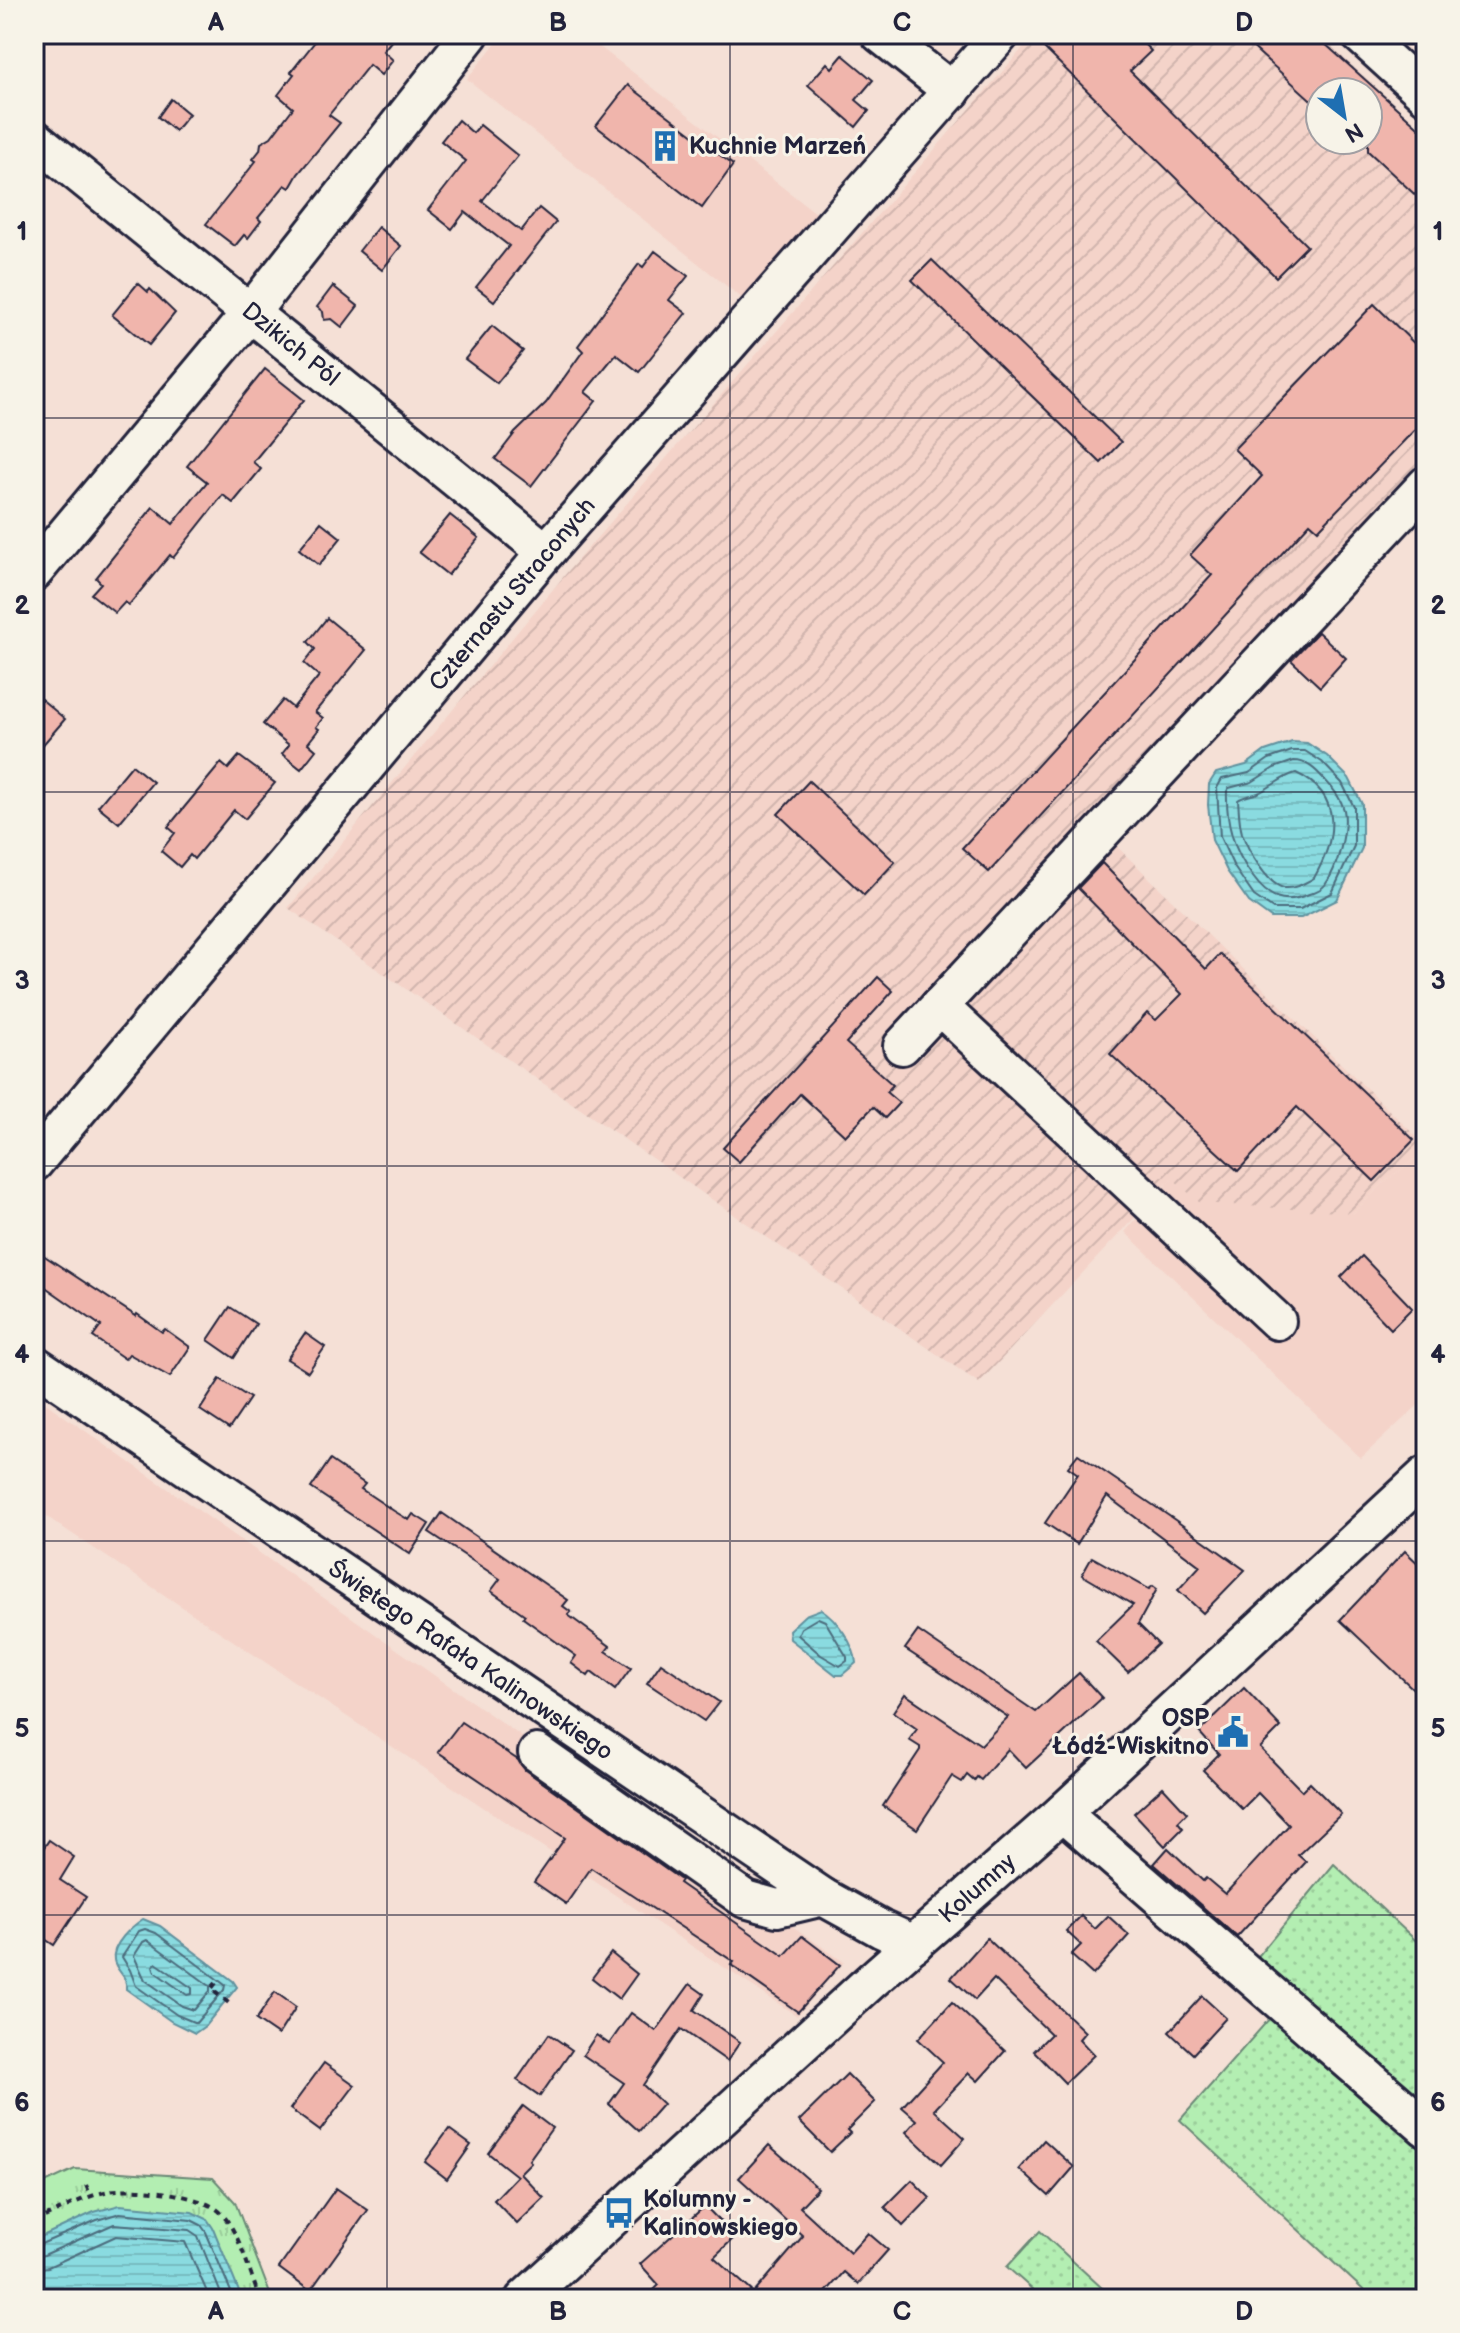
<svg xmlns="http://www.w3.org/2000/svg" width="1460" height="2333" font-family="'Balsamiq Sans',sans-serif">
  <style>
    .built { fill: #f4d3c9 }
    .industrial { fill: url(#industrial-furrows); fill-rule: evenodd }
    .grass { fill: url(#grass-dots); stroke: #6a8876; stroke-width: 2 }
    .park { fill: url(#park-tufts); stroke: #6a8876; stroke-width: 2 }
    .water { fill: url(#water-rules); stroke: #60919e; stroke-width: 2 }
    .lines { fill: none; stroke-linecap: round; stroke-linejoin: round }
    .shore { stroke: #4c6c7d; stroke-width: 2 }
    .building { fill: #f0b5ac; stroke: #22223b; stroke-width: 2 }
    .minor-casing { stroke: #22223b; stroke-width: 42 }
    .path { stroke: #22223b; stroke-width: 4; stroke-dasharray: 6 6; stroke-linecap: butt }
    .minor { stroke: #f7f3e8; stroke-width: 36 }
    .grid { fill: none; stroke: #22223b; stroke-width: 2; stroke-opacity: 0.55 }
    .labels { text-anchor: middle; stroke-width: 6; stroke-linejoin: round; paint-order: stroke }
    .poi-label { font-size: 24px; font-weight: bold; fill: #22223b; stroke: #f7f3e8; text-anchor: start }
    .street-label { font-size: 24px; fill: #22223b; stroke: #f7f3e8 }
    .neatline { fill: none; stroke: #22223b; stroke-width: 3 }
    .grid-label { font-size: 26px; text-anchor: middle; font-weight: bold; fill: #22223b }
  </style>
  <defs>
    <pattern id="industrial-furrows" width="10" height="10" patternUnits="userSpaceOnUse" patternTransform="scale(2)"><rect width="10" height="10" fill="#f4d3c9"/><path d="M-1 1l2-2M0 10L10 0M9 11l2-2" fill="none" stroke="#d1b5ae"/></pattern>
    <pattern id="grass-dots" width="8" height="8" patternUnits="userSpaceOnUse" patternTransform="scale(2)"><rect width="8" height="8" fill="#b3eeb2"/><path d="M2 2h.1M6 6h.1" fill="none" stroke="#9acc9a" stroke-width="1.8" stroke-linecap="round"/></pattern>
    <pattern id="park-tufts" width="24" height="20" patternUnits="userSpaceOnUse" patternTransform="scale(2)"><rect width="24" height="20" fill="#b3eeb2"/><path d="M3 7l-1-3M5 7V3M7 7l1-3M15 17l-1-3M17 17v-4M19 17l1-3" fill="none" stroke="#9acc9a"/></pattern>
    <pattern id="water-rules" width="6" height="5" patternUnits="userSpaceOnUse" patternTransform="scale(2)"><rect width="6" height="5" fill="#8adbe0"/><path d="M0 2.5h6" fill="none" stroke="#77bcc1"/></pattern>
  </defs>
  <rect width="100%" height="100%" fill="#f5e0d6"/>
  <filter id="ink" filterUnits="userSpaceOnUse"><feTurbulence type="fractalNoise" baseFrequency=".0125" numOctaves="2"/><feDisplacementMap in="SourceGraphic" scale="16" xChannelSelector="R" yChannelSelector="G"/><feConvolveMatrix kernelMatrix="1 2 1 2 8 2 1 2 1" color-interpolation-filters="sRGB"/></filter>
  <g filter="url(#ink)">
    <g class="built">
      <path d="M503 34H583L833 226 758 311 467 79Z"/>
      <path d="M1426 1151V1398L1361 1458 1125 1232 1172 1178 1353 1213 1384 1182Z"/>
      <path d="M34 1395 762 1905 844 1962 797 2016 56 1523 34 1507Z"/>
    </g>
    <path class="industrial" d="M1035 34H1317L1426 133V481L1107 837 1426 1146V1151L1384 1182 1353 1213 1200 1203 1172 1178 979 1383 288 908 569 570ZM1320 92H1368V140H1320Z"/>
    <g class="grass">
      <path d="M1334 1864 1426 1950V2299H1373L1180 2120 1285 2001 1250 1966Z"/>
      <path d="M1040 2231 1114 2299H1043L1007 2267Z"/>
    </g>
    <path class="park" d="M75 2169 213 2178 235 2202 272 2299H34V2188Z"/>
    <g class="water">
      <path d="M1292 742 1307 743 1327 756 1349 778 1362 804V848L1337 900 1301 918H1271L1249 902 1227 871 1212 840 1208 805 1209 784 1216 773 1246 765 1265 751Z"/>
      <path d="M821 1609C836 1618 855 1645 856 1663L842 1675H836L790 1639 789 1630 805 1615Z"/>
      <path d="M143 1919 160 1926 233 1981 237 1987 205 2026 195 2033 172 2022 126 1989C128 1975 116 1972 114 1960 111 1945 132 1926 143 1919Z"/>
      <path d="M120 2205 192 2212 207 2219 213 2228 242 2299H34V2240L94 2212Z"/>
    </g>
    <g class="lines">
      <g class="shore">
        <path d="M1292 751H1305L1322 762 1342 783 1354 807V846L1332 893 1300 909H1273L1254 896 1234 867 1220 837 1217 788 1222 779 1249 773 1269 759Z"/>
        <path d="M1294 761C1307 761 1316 770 1324 779 1332 787 1341 798 1344 810 1348 830 1337 869 1325 885 1321 890 1314 892 1309 894 1284 905 1268 898 1253 877 1233 850 1226 824 1227 791L1229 788 1252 782 1274 768Z"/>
        <path d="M1296 773C1344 795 1336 840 1314 878 1305 883 1295 889 1284 888 1267 885 1247 848 1242 833 1239 823 1239 811 1238 800 1244 796 1250 796 1258 793 1272 787 1281 777 1296 773Z"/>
        <path d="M818 1618 825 1621 847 1657V1661L840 1666 821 1655 798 1635 801 1628Z"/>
        <path d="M145 1929 156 1933 225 1985 224 1990 196 2023 177 2015 136 1986 130 1970 122 1957 139 1931Z"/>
        <path d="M147 1940 210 1986V1991L194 2010 182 2006 145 1980 134 1956 143 1942Z"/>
        <path d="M156 1963 192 1988V1994L187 1995 155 1972 153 1966Z"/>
        <path d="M34 2247 97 2220 120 2213 191 2220 201 2225 206 2232 234 2299"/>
        <path d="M34 2257 44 2255 114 2224 189 2230 198 2236 223 2299"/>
        <path d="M34 2269 48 2267 116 2236 185 2242 210 2299"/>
      </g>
    </g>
    <g class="building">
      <path d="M321 34H397L383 51 393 60 381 75 369 65 329 115 340 123 298 174 290 188 285 185 258 218 261 221 248 238 244 235 235 246 206 224 256 161 253 159 260 150 261 143 271 137 293 108 278 95 294 74 291 72Z"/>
      <path d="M1052 34H1134L1151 51 1130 71 1307 246 1276 277 1041 45Z"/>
      <path d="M1238 34H1314L1426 134V205L1368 151V92H1320V108Z"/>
      <path d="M843 55 873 80 856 100 869 111 856 127 808 85 827 63 832 68Z"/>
      <path d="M628 85 733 165 702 208 596 126Z"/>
      <path d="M171 99 189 114 175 131 158 117Z"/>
      <path d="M458 120 473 133 480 125 518 156 482 201 521 231 539 208 556 222 494 301 476 287 509 246 465 212 452 229 428 210 466 161 441 141Z"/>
      <path d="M378 227 401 246 382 270 359 251Z"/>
      <path d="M655 251 688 276 669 300 686 313 639 372 616 354 585 392 596 401 531 486 495 459 515 433 546 403 583 351 578 346 639 264 643 267Z"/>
      <path d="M932 260 1121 442 1101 463 912 280Z"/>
      <path d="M138 283 148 292 150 289 175 313 149 345 112 315Z"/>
      <path d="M333 286 358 306 342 327 332 319 324 320 323 312 317 307Z"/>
      <path d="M1374 304 1426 355V418L1318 530 1310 523 989 872 962 848 1212 575 1190 555 1262 476 1234 449Z"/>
      <path d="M492 326 523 351 497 383 465 359Z"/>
      <path d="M265 369 304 400 253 462 261 469 233 503 223 495 173 558 170 555 129 605 125 602 115 613 91 594 101 583 96 578 153 507 173 524 207 482 187 466Z"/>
      <path d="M450 515 479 538 448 575 419 552Z"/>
      <path d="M321 522 341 538 319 565 299 549Z"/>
      <path d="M327 618 366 650 315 712 323 718 316 727 319 729 308 743 316 750 301 769 282 754 289 745 263 724 283 700 293 708 319 676 304 663 315 649 308 642Z"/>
      <path d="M1318 632 1346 658 1320 687 1291 660Z"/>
      <path d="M34 693 65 719 34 755Z"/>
      <path d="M239 756 275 783 245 819 234 810 194 859 190 855 180 867 161 851 175 833 168 827 221 763 228 769Z"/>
      <path d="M132 765 153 782 119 823 98 806Z"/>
      <path d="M809 781 895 862 864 895 778 814Z"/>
      <path d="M1102 863 1206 969 1220 954 1414 1140 1374 1181 1297 1107 1238 1171 1110 1054 1147 1013 1156 1020 1182 994 1078 888Z"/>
      <path d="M878 977 893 991 846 1043 893 1085 886 1092 899 1103 885 1118 873 1107 845 1136 800 1094 739 1162 723 1148Z"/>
      <path d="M34 1249 136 1316 137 1314 162 1332 165 1329 190 1347 170 1377 129 1354 125 1359 93 1337 101 1326 34 1279Z"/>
      <path d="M1362 1256 1412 1308 1391 1329 1341 1277Z"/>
      <path d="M230 1307 256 1324 234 1358 208 1340Z"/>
      <path d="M305 1333 325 1347 308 1372 287 1359Z"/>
      <path d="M220 1379 250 1398 229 1429 200 1410Z"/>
      <path d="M1078 1454 1175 1520 1245 1570 1203 1613 1178 1590 1200 1566 1107 1496 1077 1544 1045 1523 1078 1474 1068 1467Z"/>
      <path d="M330 1460 365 1484 361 1489 394 1511 409 1520 413 1514 429 1524 410 1554 311 1488Z"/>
      <path d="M442 1513 568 1600 563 1606 571 1612 568 1615 610 1646 606 1651 631 1668 615 1690 591 1672 588 1676 571 1663 576 1656 523 1618 525 1615 491 1591 500 1579 429 1532Z"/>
      <path d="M1405 1551 1426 1571V1701L1340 1620Z"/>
      <path d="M1092 1557 1149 1589 1153 1586 1157 1589 1138 1624 1158 1644 1128 1672 1096 1641 1133 1605 1082 1575Z"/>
      <path d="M918 1631 1036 1712 1079 1673 1102 1698 1026 1768 1008 1749 981 1780 977 1777 974 1781 967 1775 962 1782 952 1776 917 1829 883 1806 920 1750V1747L909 1740 917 1729 893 1712 905 1694 981 1745 1008 1717 905 1649Z"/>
      <path d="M661 1663 719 1702 704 1721 647 1683Z"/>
      <path d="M1244 1688 1281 1727 1260 1748 1302 1791 1310 1783 1341 1814 1298 1855 1306 1862 1237 1937 1154 1864 1168 1848 1203 1881 1206 1878 1225 1894 1289 1825 1258 1793 1242 1809 1203 1770 1219 1754 1199 1732Z"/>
      <path d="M461 1722 518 1760 525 1770 681 1880 679 1883 784 1956 802 1936 840 1965 798 2012 731 1965 734 1962 591 1868 566 1904 534 1882 565 1838 438 1752Z"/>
      <path d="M1163 1787 1187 1813 1178 1822 1183 1828 1165 1846 1134 1813Z"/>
      <path d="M49 1840 74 1857 60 1880 86 1897 54 1945 34 1932V1862Z"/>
      <path d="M1081 1916 1095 1929 1108 1916 1129 1935 1093 1975 1071 1955 1081 1945 1066 1931Z"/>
      <path d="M987 1938 1085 2032 1079 2039 1094 2055 1065 2083 1034 2051 1051 2034 994 1979 975 2000 951 1978Z"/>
      <path d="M611 1953 637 1974 619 1999 592 1978Z"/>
      <path d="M690 1984 704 1994 694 2010 740 2042 727 2061 681 2029 643 2085 663 2104 639 2131 609 2104 624 2083 583 2055 596 2035 609 2044 631 2013 656 2031Z"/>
      <path d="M275 1992 296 2007 278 2035 256 2020Z"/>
      <path d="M1202 1996 1226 2018 1193 2054 1169 2032Z"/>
      <path d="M952 2002 1005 2051 978 2081 969 2073 934 2110 965 2138 941 2165 906 2132 917 2120 902 2107 943 2062 918 2039Z"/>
      <path d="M549 2034 572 2050 540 2096 517 2080Z"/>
      <path d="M324 2063 355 2085 320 2131 290 2109Z"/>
      <path d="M847 2074 875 2102 847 2130 850 2133 830 2152 799 2121Z"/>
      <path d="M523 2106 552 2128 529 2160 531 2162 520 2173 544 2198 517 2224 494 2200 517 2176 488 2153Z"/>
      <path d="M449 2129 471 2145 447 2179 425 2162Z"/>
      <path d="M1044 2140 1074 2167 1049 2196 1019 2169Z"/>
      <path d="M769 2145 818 2188 800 2207 850 2253 868 2233 888 2250 858 2284 844 2272 820 2299H645L659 2285 640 2264 705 2206 735 2237 714 2257 754 2293 803 2236 739 2178Z"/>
      <path d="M912 2180 930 2198 903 2226 885 2207Z"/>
      <path d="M336 2188 368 2210 310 2291 279 2268Z"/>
    </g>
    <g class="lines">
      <defs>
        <g id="minor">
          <path d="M880 34 952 91"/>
          <path d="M1359 34 1426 95"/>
          <path d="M34 138 546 552"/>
          <path d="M34 572 251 312 470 34"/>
          <path d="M939 1006 1277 1321"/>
          <path d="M902 1046 1426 485"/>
          <path d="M34 1163 546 552 1001 34"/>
          <path d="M34 1364 823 1897 881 1929 914 1944"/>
          <path d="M537 1753 745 1899 777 1908 823 1897"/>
          <path d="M1062 1813 1426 2128"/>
          <path d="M524 2299 870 1982 1062 1813 1426 1475"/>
        </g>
      </defs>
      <use href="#minor" class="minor-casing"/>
      <g class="path">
        <path d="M216 1983 211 1989 230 2004"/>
        <path d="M86 2185 91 2197"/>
        <path d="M34 2222C58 2211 83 2197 109 2191 134 2186 205 2194 222 2214 241 2236 249 2272 260 2299"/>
      </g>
      <use href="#minor" class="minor"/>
    </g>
  </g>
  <path class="grid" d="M387 34V2299M730 34V2299M1073 34V2299M34 418H1426M34 792H1426M34 1166H1426M34 1541H1426M34 1915H1426"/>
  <defs>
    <symbol id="building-bare" viewBox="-9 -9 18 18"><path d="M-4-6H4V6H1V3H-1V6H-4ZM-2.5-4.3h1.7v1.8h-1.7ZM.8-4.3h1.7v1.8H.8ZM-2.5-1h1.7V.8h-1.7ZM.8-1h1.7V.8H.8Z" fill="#1f6fb2" stroke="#f7f3e8" stroke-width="2.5" paint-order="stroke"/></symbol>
    <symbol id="civic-bare" viewBox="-9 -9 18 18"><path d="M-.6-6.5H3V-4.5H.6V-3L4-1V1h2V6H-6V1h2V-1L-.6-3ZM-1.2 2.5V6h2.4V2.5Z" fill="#1f6fb2" stroke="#f7f3e8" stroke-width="2.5" paint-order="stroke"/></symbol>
    <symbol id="bus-bare" viewBox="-9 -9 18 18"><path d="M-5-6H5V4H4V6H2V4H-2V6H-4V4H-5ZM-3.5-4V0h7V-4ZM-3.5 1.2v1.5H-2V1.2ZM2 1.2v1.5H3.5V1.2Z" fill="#1f6fb2" stroke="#f7f3e8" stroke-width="2.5" paint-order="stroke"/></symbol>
  </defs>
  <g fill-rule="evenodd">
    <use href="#building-bare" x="643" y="124" width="44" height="44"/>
    <use href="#civic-bare" x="1211" y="1710" width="44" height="44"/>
    <use href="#bus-bare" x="597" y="2191" width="44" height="44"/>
  </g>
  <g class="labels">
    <g class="poi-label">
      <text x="689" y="154">Kuchnie Marzeń</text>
      <text x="1209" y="1726" text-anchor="end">OSP<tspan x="1209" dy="28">Łódź-Wiskitno</tspan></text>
      <text x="643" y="2207">Kolumny -<tspan x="643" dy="28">Kalinowskiego</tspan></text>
    </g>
    <g class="street-label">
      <text transform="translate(291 344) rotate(39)" y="8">Dzikich Pól</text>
      <text transform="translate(512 594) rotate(-50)" y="8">Czternastu Straconych</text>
      <text transform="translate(471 1660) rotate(34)" y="8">Świętego Rafała Kalinowskiego</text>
      <text transform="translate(977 1888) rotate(-41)" y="8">Kolumny</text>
    </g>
  </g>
  <rect width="1460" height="2333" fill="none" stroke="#f7f3e8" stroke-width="88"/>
  <g transform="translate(1344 116) rotate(149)"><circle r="38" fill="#f7f3e8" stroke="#a29fa3" stroke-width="2"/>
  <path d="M0-6L14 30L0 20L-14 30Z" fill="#1f6fb2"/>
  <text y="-12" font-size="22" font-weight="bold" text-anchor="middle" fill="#22223b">N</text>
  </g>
  <rect x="44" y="44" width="1372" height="2245" class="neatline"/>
  <g class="grid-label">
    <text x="216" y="31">A</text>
    <text x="558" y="31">B</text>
    <text x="902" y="31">C</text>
    <text x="1244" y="31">D</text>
    <text x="22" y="240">1</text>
    <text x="1438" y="240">1</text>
    <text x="22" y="614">2</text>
    <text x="1438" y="614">2</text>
    <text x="22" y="989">3</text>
    <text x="1438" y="989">3</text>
    <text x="22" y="1363">4</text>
    <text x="1438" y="1363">4</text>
    <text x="22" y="1737">5</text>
    <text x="1438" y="1737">5</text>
    <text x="22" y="2111">6</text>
    <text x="1438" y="2111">6</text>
    <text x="216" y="2320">A</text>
    <text x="558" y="2320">B</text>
    <text x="902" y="2320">C</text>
    <text x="1244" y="2320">D</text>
  </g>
</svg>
